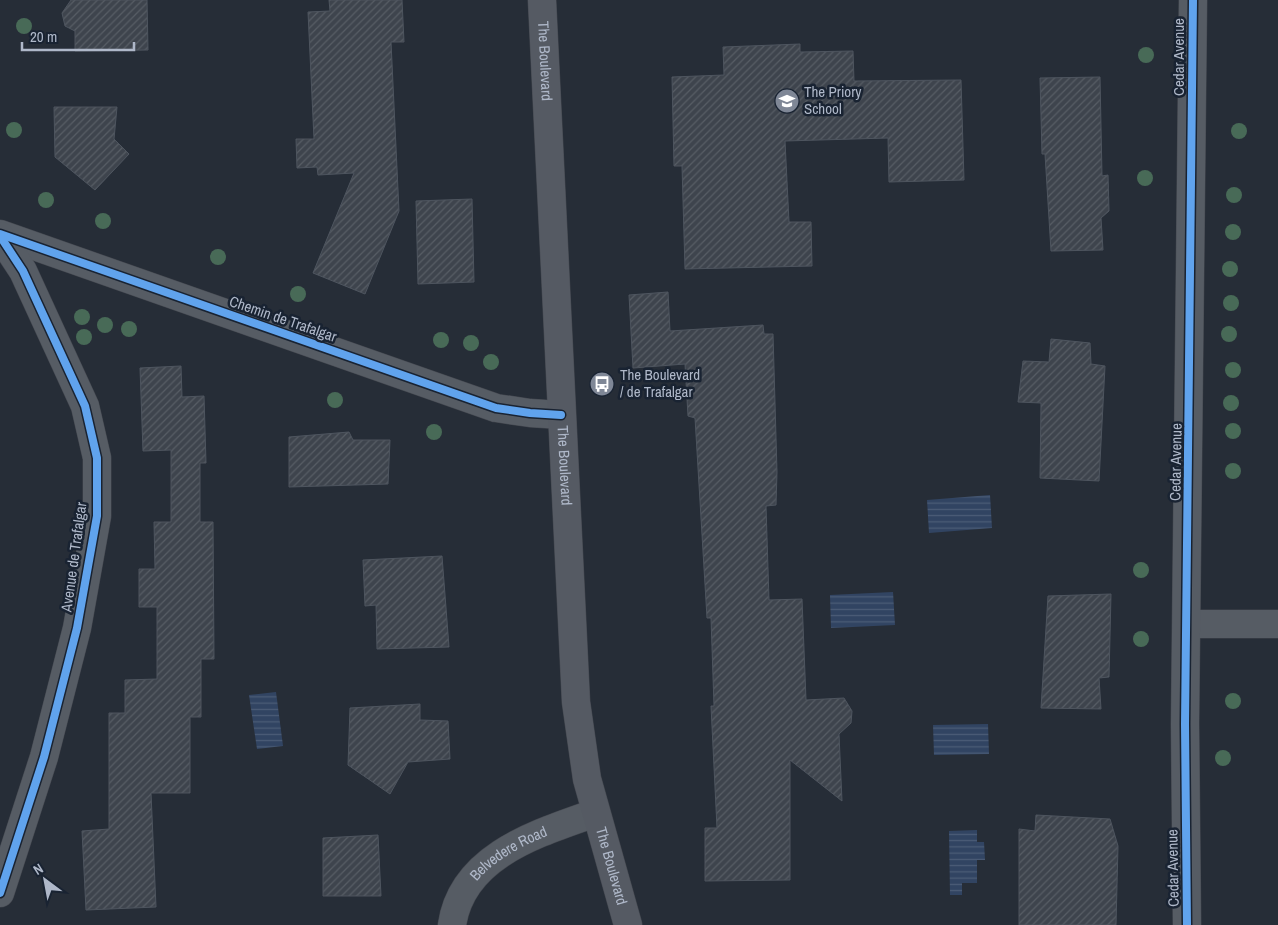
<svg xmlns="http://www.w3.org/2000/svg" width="1278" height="925" font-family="'Archivo Narrow',sans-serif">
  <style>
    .water { fill: url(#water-rules) }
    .building { fill: url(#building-hatch); stroke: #4e555f }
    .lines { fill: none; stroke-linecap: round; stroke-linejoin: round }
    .street-casing { stroke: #43474f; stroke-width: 29 }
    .secondary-casing { stroke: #43474f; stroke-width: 29 }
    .street { stroke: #565c64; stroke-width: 28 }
    .secondary { stroke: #555a63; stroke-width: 28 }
    .cycleway-casing { stroke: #192332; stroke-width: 11 }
    .cycleway { stroke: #60a3ed; stroke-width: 8 }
    .tree { fill: #486a57 }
    .labels { text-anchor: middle; stroke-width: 5; stroke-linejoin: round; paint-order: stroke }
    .street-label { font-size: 15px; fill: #afb8c9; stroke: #192332 }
    .poi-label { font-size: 15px; fill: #afb8c9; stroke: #192332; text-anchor: start }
  </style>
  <defs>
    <pattern id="water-rules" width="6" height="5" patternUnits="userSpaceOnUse" patternTransform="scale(1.25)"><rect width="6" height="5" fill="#314462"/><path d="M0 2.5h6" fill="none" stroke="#4c5d77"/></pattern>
    <pattern id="building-hatch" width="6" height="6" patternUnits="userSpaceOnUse" patternTransform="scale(1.25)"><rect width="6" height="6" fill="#3e444d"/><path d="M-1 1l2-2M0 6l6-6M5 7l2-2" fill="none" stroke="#575d65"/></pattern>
  </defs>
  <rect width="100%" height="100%" fill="#262d37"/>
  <g class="water">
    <path d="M990 495 992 528 929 533 927 500Z"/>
    <path d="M893 592 895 625 831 628 830 595Z"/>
    <path d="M276 692 283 746 257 749 249 695Z"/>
    <path d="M988 724 989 754 934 755 933 725Z"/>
    <path d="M977 830V842H984L985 860H977V883H962V895H950L949 831Z"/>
  </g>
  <g class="building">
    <path d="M71 0H147L148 50 75 51V31L65 26 62 13Z"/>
    <path d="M329 0H402L404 42H391L399 211 365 294 313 273 354 173 318 175 317 167 297 168 296 139H314L308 12 330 11Z"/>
    <path d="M800 44V52L853 51 854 81 961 80 964 180 889 182 888 138 785 141 789 222H811L812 266 685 269 682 166H674L672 77 724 75 723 47Z"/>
    <path d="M1100 77 1102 176 1108 175 1109 211 1101 218 1103 250 1051 251 1045 154H1042L1040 78Z"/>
    <path d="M54 107H117L114 139 129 154 95 190 55 157Z"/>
    <path d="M472 199 474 282 418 284 416 201Z"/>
    <path d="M668 292 670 331 763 325 764 334H773L777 472 776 505 766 506 769 600 802 599 806 700 844 698 852 711 851 723 839 734 842 801 790 760V880L705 881V828H717L711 706H714L711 618H707L695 418 688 416 685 364 633 368 629 295Z"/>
    <path d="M1051 339 1090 343 1091 364 1105 366 1099 481 1040 478 1041 403 1018 402 1023 361 1049 362Z"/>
    <path d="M181 366 182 397 204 396 206 463H200V522H213L214 659H201V717H190V793H151L156 907 86 910 82 831 109 829V713H125V680L157 679V607H139V569H155L154 522H171V450L143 451 140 368Z"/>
    <path d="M349 432 353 440H390L388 484 289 487V437Z"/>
    <path d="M442 556 449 647 377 649 376 605 365 606 363 560Z"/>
    <path d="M1111 594 1109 677 1099 678 1101 709 1041 708 1048 596Z"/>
    <path d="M420 704V720L448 721 450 759 408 762 390 794 348 765 350 708Z"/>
    <path d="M1036 815 1110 819 1118 846 1116 925H1019V829L1035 831Z"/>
    <path d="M378 835 381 896H323V838Z"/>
  </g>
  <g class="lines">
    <defs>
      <g id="street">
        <path d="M0 234 496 408 530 413 561 415"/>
        <path d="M0 236 23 271 85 406 97 458V516L77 628 44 757 0 893"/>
        <path d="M1188 624H1278"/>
        <path id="s1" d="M452 925C462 855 539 833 595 813"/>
        <path d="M1187 925 1185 724 1193 0"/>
      </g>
      <g id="secondary">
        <path id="s2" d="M542 0 576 702 587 779 628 925"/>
      </g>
    </defs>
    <use href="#street" class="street-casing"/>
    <use href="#secondary" class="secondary-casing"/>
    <use href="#street" class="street"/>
    <use href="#secondary" class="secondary"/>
    <defs>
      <g id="cycleway">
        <path d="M0 234 496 408 530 413 561 415"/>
        <path d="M0 236 23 271 85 406 97 458V516L77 628 44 757 0 893"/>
        <path d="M1187 925 1185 724 1193 0"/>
      </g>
    </defs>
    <use href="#cycleway" class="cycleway-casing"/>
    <use href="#cycleway" class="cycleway"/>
  </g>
  <g class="tree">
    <circle cx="24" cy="26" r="8"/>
    <circle cx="1146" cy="55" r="8"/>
    <circle cx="14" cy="130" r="8"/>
    <circle cx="1239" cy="131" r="8"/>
    <circle cx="1145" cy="178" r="8"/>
    <circle cx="1234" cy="195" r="8"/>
    <circle cx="46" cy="200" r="8"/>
    <circle cx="103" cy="221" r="8"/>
    <circle cx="1233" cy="232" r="8"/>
    <circle cx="218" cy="257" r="8"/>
    <circle cx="1230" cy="269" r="8"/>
    <circle cx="298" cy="294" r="8"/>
    <circle cx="1231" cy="303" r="8"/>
    <circle cx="82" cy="317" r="8"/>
    <circle cx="105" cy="325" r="8"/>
    <circle cx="129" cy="329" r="8"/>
    <circle cx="1229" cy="334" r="8"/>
    <circle cx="84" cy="337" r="8"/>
    <circle cx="441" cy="340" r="8"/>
    <circle cx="471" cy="343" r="8"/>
    <circle cx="491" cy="362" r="8"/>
    <circle cx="1233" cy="370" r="8"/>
    <circle cx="335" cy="400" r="8"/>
    <circle cx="1231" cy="403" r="8"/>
    <circle cx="1233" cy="431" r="8"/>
    <circle cx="434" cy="432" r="8"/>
    <circle cx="1233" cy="471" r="8"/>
    <circle cx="1141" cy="570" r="8"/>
    <circle cx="1141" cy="639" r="8"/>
    <circle cx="1233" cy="701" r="8"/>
    <circle cx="1223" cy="758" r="8"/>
  </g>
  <defs>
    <symbol id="school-disc" viewBox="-11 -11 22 22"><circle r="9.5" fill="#7f8796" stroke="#192332"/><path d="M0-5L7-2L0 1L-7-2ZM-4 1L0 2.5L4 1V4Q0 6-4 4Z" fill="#fff"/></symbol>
    <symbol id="bus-disc" viewBox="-11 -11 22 22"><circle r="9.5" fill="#7f8796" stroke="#192332"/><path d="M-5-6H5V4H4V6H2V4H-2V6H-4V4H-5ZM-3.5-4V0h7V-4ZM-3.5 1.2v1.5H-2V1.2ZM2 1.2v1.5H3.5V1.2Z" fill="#fff"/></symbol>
  </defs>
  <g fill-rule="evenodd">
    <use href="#school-disc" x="773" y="87" width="28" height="28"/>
    <use href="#bus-disc" x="588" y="370" width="28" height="28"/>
  </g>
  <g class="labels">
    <g class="street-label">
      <text transform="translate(1179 57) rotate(-90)" y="5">Cedar Avenue</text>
      <text dy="5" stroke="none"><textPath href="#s2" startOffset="61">The Boulevard</textPath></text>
      <text transform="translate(283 319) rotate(19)" y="5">Chemin de Trafalgar</text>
      <text transform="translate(1176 462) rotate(-89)" y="5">Cedar Avenue</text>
      <text dy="5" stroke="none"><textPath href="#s2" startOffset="466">The Boulevard</textPath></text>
      <text transform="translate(74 557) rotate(-82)" y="5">Avenue de Trafalgar</text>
      <text dy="5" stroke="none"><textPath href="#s1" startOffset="96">Belvedere Road</textPath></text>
      <text dy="5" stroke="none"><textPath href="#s2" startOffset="871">The Boulevard</textPath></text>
      <text transform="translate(1173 868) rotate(-91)" y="5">Cedar Avenue</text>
    </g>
    <g class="poi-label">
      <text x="804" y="97">The Priory<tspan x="804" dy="17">School</tspan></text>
      <text x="620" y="380">The Boulevard<tspan x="620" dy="17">/ de Trafalgar</tspan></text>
    </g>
  </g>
  <g transform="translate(45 880) rotate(328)" stroke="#192332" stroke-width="4" paint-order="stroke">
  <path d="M0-4L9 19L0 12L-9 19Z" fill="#afb8c9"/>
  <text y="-8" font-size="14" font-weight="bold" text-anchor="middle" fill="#afb8c9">N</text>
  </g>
  <path d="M22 42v8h112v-8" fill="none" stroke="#afb8c9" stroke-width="2.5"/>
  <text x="30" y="42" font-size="15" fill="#afb8c9" stroke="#192332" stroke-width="4" paint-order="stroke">20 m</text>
</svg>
